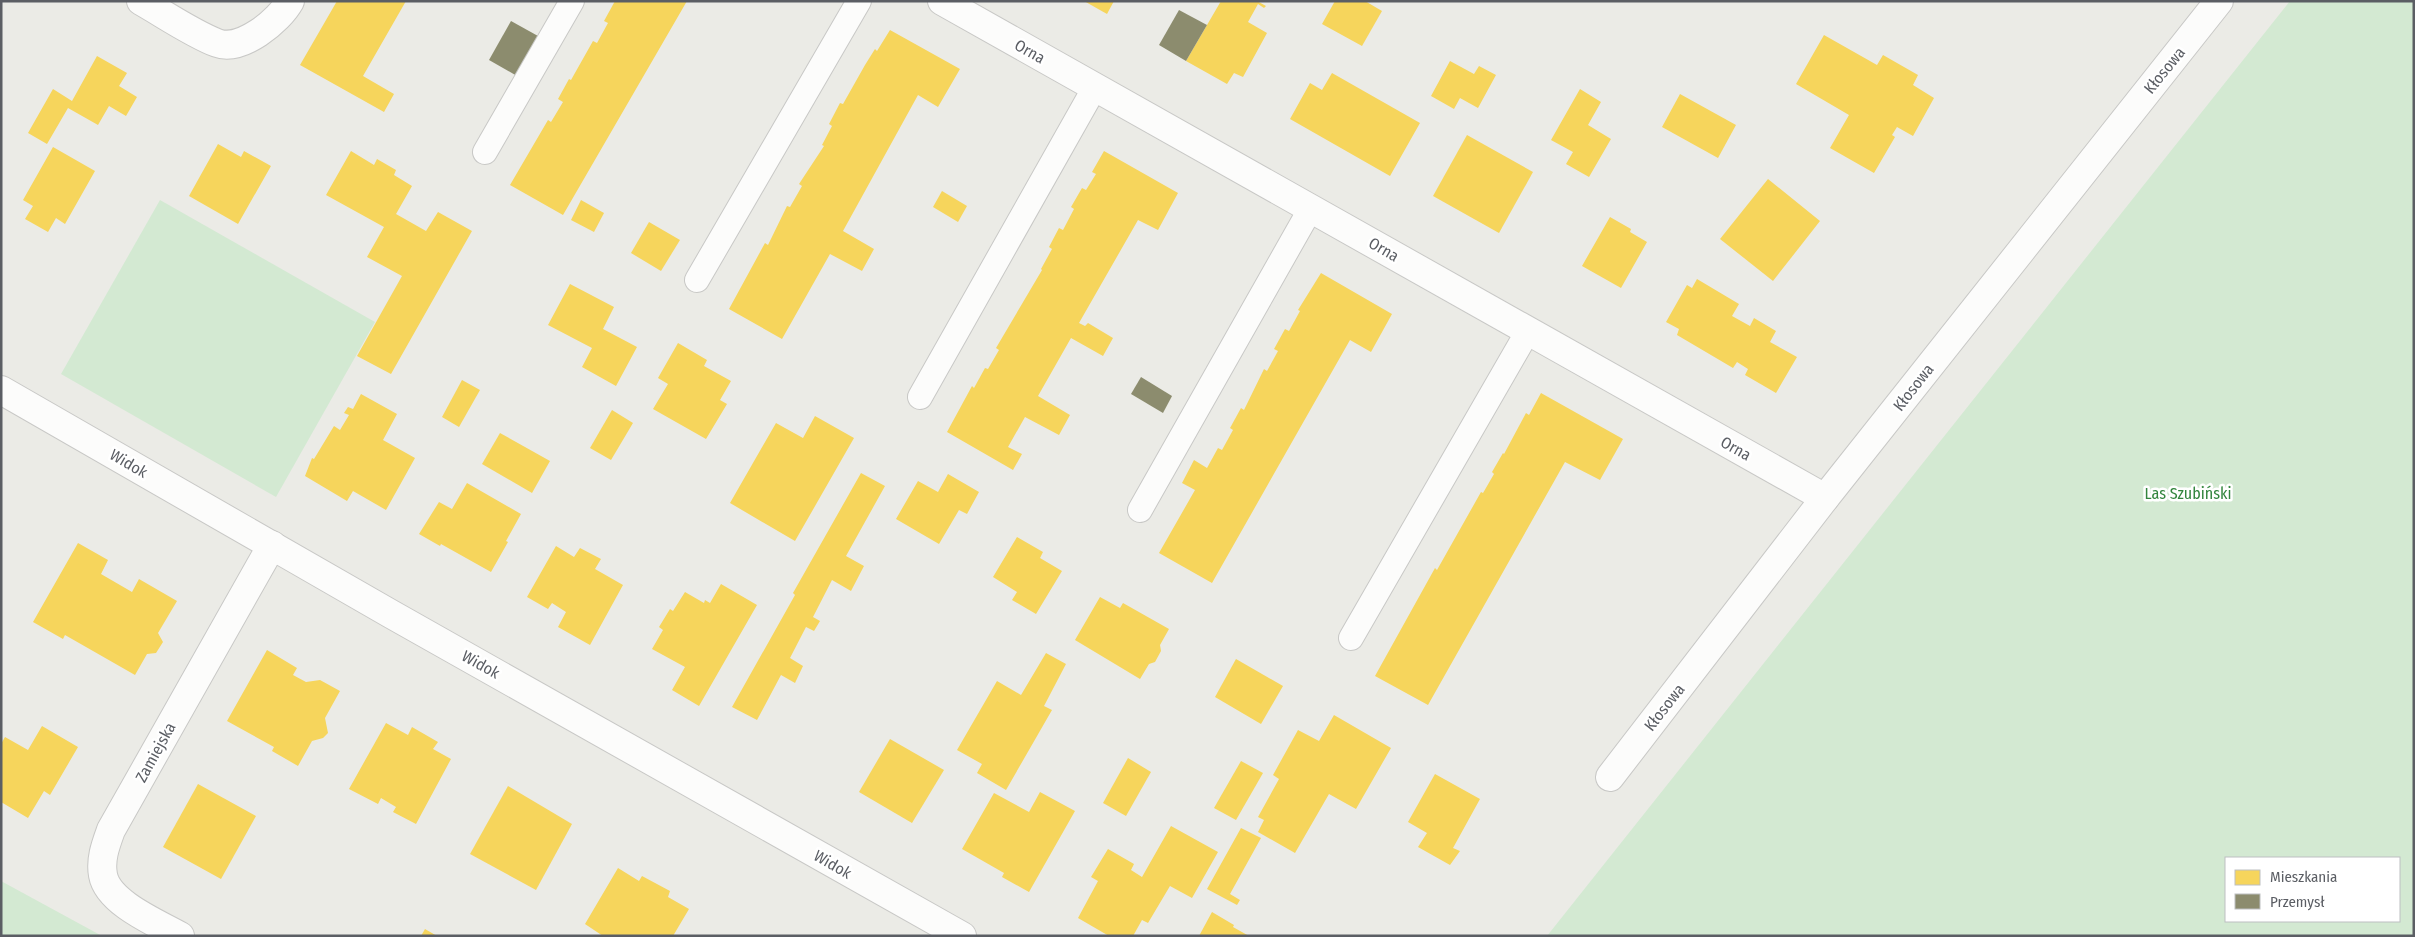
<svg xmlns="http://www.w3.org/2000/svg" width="2415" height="937" font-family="'Fira Sans Condensed',sans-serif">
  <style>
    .green { fill: #d3e9d2; fill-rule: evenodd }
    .homes { fill: #f6d55c }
    .industry { fill: #8c8c6e }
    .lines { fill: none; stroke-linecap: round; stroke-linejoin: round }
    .service-casing { stroke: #c8c8c6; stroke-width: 26 }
    .minor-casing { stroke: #c8c8c6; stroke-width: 30 }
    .service { stroke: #fcfcfb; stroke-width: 24 }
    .minor { stroke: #fcfcfb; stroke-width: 28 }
    .labels { text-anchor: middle; stroke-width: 5; stroke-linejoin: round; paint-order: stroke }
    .street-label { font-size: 16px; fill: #5b5e64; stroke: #fff }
    .park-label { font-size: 16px; fill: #32853d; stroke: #fff }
  </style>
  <rect width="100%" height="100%" fill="#ebebe6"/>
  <g class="green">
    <path d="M2290 1H2414V936H1547ZM2226 858H2399V921H2226Z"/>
    <path d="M160 200 375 322 276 497 61 374Z"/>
    <path d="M1 881 102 936H1Z"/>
  </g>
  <g class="homes">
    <path d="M337 1H406L363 76 394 94 384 112 300 65Z"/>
    <path d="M615 1H687L563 215 510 185 548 120 551 122 563 102 558 99 569 79 571 80 593 41 597 43 608 23 604 21Z"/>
    <path d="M1084 1H1114L1107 14Z"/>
    <path d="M1221 1H1257L1266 6 1264 8 1258 4 1248 22 1267 33 1243 77 1234 73 1227 84 1186 61Z"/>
    <path d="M1335 1H1365L1382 11 1362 46 1322 24Z"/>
    <path d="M890 30 960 69 938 107 918 95 843 231 874 249 862 271 830 254 782 339 729 309 765 243 768 245 787 206 790 207 802 186 799 184 824 146 822 145 832 126 829 124 840 103 843 104 865 65 875 49 877 51Z"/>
    <path d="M1824 35 1877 65 1883 55 1918 75 1913 85 1934 98 1913 136 1897 127 1892 135 1895 137 1874 173 1830 148 1849 115 1796 84Z"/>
    <path d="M97 56 127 73 119 86 137 97 126 116 109 106 98 125 68 108 47 144 28 133 53 89 72 101Z"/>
    <path d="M1450 61 1474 74 1479 66 1496 75 1478 108 1460 98 1454 109 1431 96Z"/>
    <path d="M1332 73 1420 123 1390 176 1290 119 1310 83 1322 90Z"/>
    <path d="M1580 89 1601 102 1588 125 1611 139 1589 177 1566 164 1573 152 1551 140Z"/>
    <path d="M1680 94 1736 125 1718 158 1662 127Z"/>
    <path d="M1467 135 1533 172 1499 233 1433 196Z"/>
    <path d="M218 144 241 157 244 151 271 166 238 224 189 196Z"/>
    <path d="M53 147 95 171 65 224 56 218 48 232 25 219 33 206 23 200Z"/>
    <path d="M351 151 374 165 377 159 396 170 394 175 412 186 396 214 426 231 438 212 472 231 391 374 357 356 402 276 367 257 384 227 326 195Z"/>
    <path d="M1104 151 1178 193 1158 230 1138 220 1079 323 1085 326 1088 323 1113 338 1103 356 1071 338 1038 396 1070 415 1059 435 1025 417 1008 447 1022 454 1013 470 947 432 972 386 974 388 985 368 988 369 999 350 996 348 1042 270 1041 269 1052 249 1049 247 1059 228 1063 230 1074 209 1071 207 1082 188 1086 190 1096 174 1092 172Z"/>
    <path d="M1768 179 1820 221 1773 281 1720 239Z"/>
    <path d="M942 191 967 206 958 222 933 207Z"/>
    <path d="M581 200 604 213 594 232 571 220Z"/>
    <path d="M1610 217 1631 229 1630 232 1647 242 1621 288 1582 266Z"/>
    <path d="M649 222 680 240 661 271 631 253Z"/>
    <path d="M1321 273 1392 314 1371 352 1350 340 1212 583 1159 553 1195 490 1182 483 1194 460 1207 468 1218 448 1222 450 1233 430 1230 428 1241 408 1244 410 1264 369 1267 371 1278 351 1274 349 1285 329 1289 331 1300 311 1298 310Z"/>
    <path d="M1697 279 1739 304 1732 316 1750 326 1754 318 1776 331 1770 342 1797 357 1776 393 1745 375 1748 369 1737 362 1733 368 1677 335 1679 329 1666 322 1687 285 1692 288Z"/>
    <path d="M570 284 614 307 603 329 637 347 616 386 582 367 592 348 548 325Z"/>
    <path d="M678 343 707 360 704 366 731 381 720 400 727 404 706 439 653 409 668 384 658 378Z"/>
    <path d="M462 380 480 390 459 427 442 417Z"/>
    <path d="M1541 393 1623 439 1600 480 1565 462 1428 705 1375 676 1435 568 1437 570 1481 492 1483 493 1494 474 1492 472 1503 453 1504 454 1526 413 1529 415Z"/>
    <path d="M361 394 397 414 383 440 415 458 386 510 353 491 347 501 305 476 312 458 314 459 334 426 340 430 349 415 344 413 348 407 353 409Z"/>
    <path d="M612 410 633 423 611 460 590 448Z"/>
    <path d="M815 416 854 438 795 541 730 503 776 423 803 438Z"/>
    <path d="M500 433 550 461 532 493 482 464Z"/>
    <path d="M861 473 885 486 846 556 864 566 851 591 832 580 813 617 820 621 814 631 806 627 790 658 803 666 795 683 781 675 757 720 732 707 795 595 793 593Z"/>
    <path d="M948 474 979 492 967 514 959 510 939 544 896 519 918 481 938 492Z"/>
    <path d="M467 483 521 514 506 541 508 542 491 572 441 544 440 546 419 534 439 502 452 509Z"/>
    <path d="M1017 537 1043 552 1040 558 1062 571 1036 614 1012 600 1017 592 993 577Z"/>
    <path d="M78 543 108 560 101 574 132 592 139 579 177 601 158 633 163 642 156 653 147 654 135 675 65 635 63 639 33 622Z"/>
    <path d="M556 546 574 557 580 548 601 559 595 569 623 585 590 645 558 627 566 612 552 603 548 609 527 597Z"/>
    <path d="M721 584 757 605 699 706 672 690 685 667 652 649 663 630 659 627 670 609 673 611 685 592 704 603 705 600 710 603Z"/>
    <path d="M1100 597 1120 608 1123 603 1169 629 1160 645 1161 651 1155 662 1149 664 1140 679 1075 640Z"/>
    <path d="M267 650 297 668 293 675 306 682 320 680 340 691 325 718 328 733 323 738 312 741 298 766 272 751 274 747 227 721Z"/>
    <path d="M1046 653 1066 664 1044 706 1052 710 1006 790 977 773 982 764 957 750 997 681 1021 695Z"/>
    <path d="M1236 659 1283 686 1261 724 1215 697Z"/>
    <path d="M1334 715 1391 748 1356 809 1329 794 1295 853 1258 832 1264 820 1258 817 1279 779 1273 775 1298 730 1319 741Z"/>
    <path d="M386 723 408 735 412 727 438 742 433 749 451 759 416 824 393 812 396 807 381 798 378 804 349 789Z"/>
    <path d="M42 726 78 747 50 795 44 791 28 818 1 802V744L5 737 28 750Z"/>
    <path d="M890 739 944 770 912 823 859 792Z"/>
    <path d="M1128 758 1151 772 1126 816 1103 803Z"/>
    <path d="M1241 761 1263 773 1236 820 1214 808Z"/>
    <path d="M1435 774 1480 799 1453 848 1460 851 1450 865 1418 847 1427 833 1408 822Z"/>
    <path d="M198 784 256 816 221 879 163 847Z"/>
    <path d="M508 786 572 824 536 890 470 854Z"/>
    <path d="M1040 792 1075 811 1029 892 1002 877 1004 873 962 849 994 793 1029 812Z"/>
    <path d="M1171 826 1218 852 1192 898 1170 886 1148 923 1142 920 1133 936H1109L1078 918 1098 881 1091 877 1108 849 1134 864 1131 870 1142 877Z"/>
    <path d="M1241 828 1261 838 1230 894 1240 900 1237 905 1207 889Z"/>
    <path d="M618 868 639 881 642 876 670 891 668 897 689 909 673 936H603L585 924Z"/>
    <path d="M1212 912 1234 925 1233 927 1249 936H1199Z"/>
    <path d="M425 929 437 936H421Z"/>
  </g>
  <g class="industry">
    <path d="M1179 10 1207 25 1186 61 1159 45Z"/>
    <path d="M511 21 538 36 517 76 489 60Z"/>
    <path d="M1141 377 1172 396 1163 413 1131 394Z"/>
  </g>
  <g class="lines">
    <defs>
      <g id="service">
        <path d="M485 152 572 1"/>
        <path d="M697 280 859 1"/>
        <path d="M920 397 1095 87"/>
        <path d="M1140 510 1311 208"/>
        <path d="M1351 638 1528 331"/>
      </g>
      <g id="minor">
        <path d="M141 1C164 14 193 34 217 43 241 52 279 21 290 1"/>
        <path d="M942 1 1825 498"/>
        <path d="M1 390 391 614 962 936"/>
        <path d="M1610 777 1825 498 2219 1"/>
        <path d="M180 936C157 923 108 903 103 875 100 859 106 844 111 830L272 545"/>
      </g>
    </defs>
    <use href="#service" class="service-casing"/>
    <use href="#minor" class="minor-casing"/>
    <use href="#service" class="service"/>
    <use href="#minor" class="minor"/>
  </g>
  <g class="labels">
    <g class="street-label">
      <text transform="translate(1030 51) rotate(29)" y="6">Orna</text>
      <text transform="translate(2164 70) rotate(-51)" y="6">Kłosowa</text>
      <text transform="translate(1384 249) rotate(30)" y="6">Orna</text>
      <text transform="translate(1913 387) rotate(-52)" y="6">Kłosowa</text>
      <text transform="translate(1736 448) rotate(29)" y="6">Orna</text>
      <text transform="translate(129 463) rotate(30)" y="6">Widok</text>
      <text transform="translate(481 664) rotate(29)" y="6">Widok</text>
      <text transform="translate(1664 707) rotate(-52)" y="6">Kłosowa</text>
      <text transform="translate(155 752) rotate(-61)" y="6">Zamiejska</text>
      <text transform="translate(833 864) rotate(30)" y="6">Widok</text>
    </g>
    <g class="park-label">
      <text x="2188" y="499">Las Szubiński</text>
    </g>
  </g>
  <rect width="2415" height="937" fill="none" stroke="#5b5e64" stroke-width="5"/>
  <rect x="2225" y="857" width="175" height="65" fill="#ffffff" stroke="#bdbfc1"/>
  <rect x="2235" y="870" width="25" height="15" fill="#f6d55c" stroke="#bdbfc1"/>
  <text x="2270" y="882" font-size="15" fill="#5b5e64">Mieszkania</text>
  <rect x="2235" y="894" width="25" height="15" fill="#8c8c6e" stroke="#bdbfc1"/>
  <text x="2270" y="907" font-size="15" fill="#5b5e64">Przemysł</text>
</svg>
